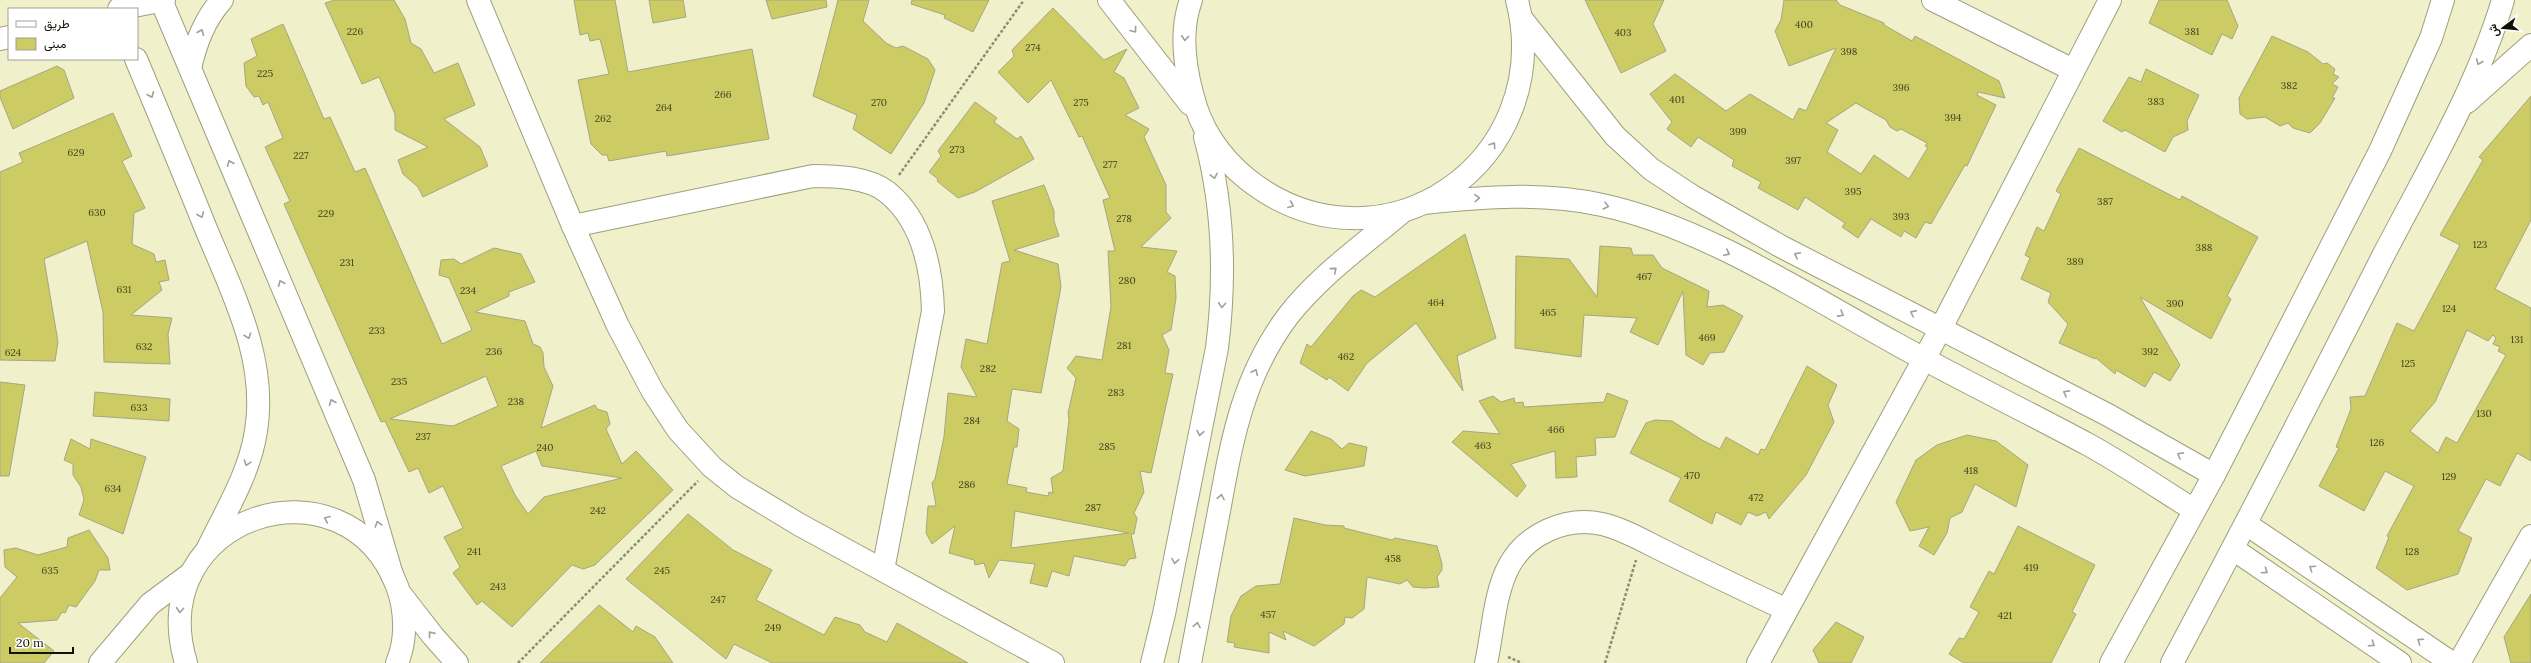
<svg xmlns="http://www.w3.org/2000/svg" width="2531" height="663" font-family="Lora,Vazirmatn,serif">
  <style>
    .building { fill: #cccb64; stroke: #a6a683; fill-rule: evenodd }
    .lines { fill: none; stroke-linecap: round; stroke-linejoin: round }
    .minor-casing { stroke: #9e9f7c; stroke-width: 24 }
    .tertiary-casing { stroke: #9e9f7c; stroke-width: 24 }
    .path { stroke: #8d8d73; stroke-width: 2.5; stroke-dasharray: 3 2; stroke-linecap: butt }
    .minor { stroke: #fff; stroke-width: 22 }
    .tertiary { stroke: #fff; stroke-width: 22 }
    .oneway { stroke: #a0a09b }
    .labels { text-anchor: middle; stroke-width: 4; stroke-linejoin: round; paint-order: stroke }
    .number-label { font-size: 10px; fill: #40401d }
  </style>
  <rect width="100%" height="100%" fill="#f0f1cb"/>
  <g class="building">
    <path d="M335 0H394L405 19 411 43 421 49 434 73 458 63 475 105 444 119 480 147 488 166 423 197 418 187 403 174 398 160 428 147 395 130V114L379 77 362 84 325 3Z"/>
    <path d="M574 0H615L628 72 752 49 769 139 667 156 666 151 609 161 607 155H602L591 144 578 80 609 74 600 39 590 41 588 33 580 35Z"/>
    <path d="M649 0H683L686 17 653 23Z"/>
    <path d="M766 0H826L827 7 772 19Z"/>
    <path d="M838 0H869L863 21 886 43 896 48 903 46 928 59 935 70 924 103 891 154 853 129 857 115 813 96Z"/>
    <path d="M912 0H989L973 32 944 18 945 15 911 4Z"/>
    <path d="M1585 0H1664L1653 24 1666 51 1621 73Z"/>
    <path d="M1784 0H1836L1840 5 1884 23V25L1912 41 1915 36 1999 81 2005 98 1978 92 1977 95 1996 105 1967 166 1965 165 1931 224 1925 222 1916 238 1904 231 1901 237 1871 219 1858 238 1842 227 1845 223 1805 197 1798 210 1758 188 1761 182 1732 166 1734 160 1698 137 1691 147 1667 129 1672 122 1650 94 1675 74 1726 111 1750 94 1793 120 1799 108 1806 111 1836 48 1789 66 1775 31 1781 20ZM1856 103 1886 120 1890 127 1897 131 1901 129 1927 143 1925 146 1928 147 1909 179 1874 155 1861 174 1827 152 1838 130 1826 123Z"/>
    <path d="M2159 0H2227L2238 26 2232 39 2222 34 2212 55 2149 23Z"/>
    <path d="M1053 8 1104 60 1127 49 1114 72 1124 78 1139 108 1125 115 1149 129 1144 137 1166 185V212L1171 218 1141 247 1177 251 1167 272 1175 276 1176 298 1171 330 1162 335 1169 350 1165 373 1173 374 1151 473 1140 471 1144 492 1134 513 1137 518 1134 534H1131L1136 558 1129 559 1125 566 1074 556 1069 576 1052 571 1047 587 1030 583 1035 564 999 560 989 578 984 563 975 565 974 560 949 553 955 526 932 544 926 533 928 506H936L932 483 935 479 944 437 948 393 977 397 961 367 966 339 987 344 1002 263 1010 261 992 201 1044 185 1054 211V221L1059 236 1014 250 1058 264 1061 287 1041 393 1012 389 1007 421 1019 429 1017 447H1014L1007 484 1027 488 1026 492 1048 496 1049 492 1053 493 1051 478 1063 471 1069 419 1068 413 1076 378 1067 368 1076 356 1102 360 1111 307 1108 251H1115L1103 200 1110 198 1082 136 1079 137 1051 80 1028 103 998 72 1014 56 1012 50ZM1015 511 1129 533 1011 548Z"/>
    <path d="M283 24 324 119 330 117 355 172 365 168 442 344 472 330 449 278 439 275 441 260 454 259 461 264 494 248 521 254 535 282 509 292V296L475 312 525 321 533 344 540 347 543 353 544 367 553 386 541 428 595 405 597 409 607 412 610 424 606 429 622 464 636 451 673 490 595 565 583 569 572 565 512 627 482 601 477 605 453 573 460 567 444 537 463 528 443 486 429 493 418 468 409 472 385 421 381 422 284 204 290 201 265 147 283 138 268 102 263 105 259 96 254 97 246 86 244 63 257 56 251 39ZM486 376 498 406 453 426 390 419ZM536 451 542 466 622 478 544 497 528 514 515 495 501 466Z"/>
    <path d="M2272 36 2308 52 2323 64 2327 63 2335 69 2333 74 2339 77 2332 84 2338 87 2332 98H2335L2320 123 2310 133 2293 128 2288 123 2280 126 2265 117 2247 119 2240 114 2239 98Z"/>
    <path d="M57 66 64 70 74 98 13 129 0 97V91Z"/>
    <path d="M2146 69 2199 95 2187 121 2188 130 2173 137 2165 152 2125 130 2122 132 2103 121 2129 77 2141 82Z"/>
    <path d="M2531 96V220L2495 289 2531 308V461L2517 453 2500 486 2486 479 2458 531 2472 538 2458 574 2407 590 2376 568 2389 537 2387 536 2414 486 2385 471 2364 511 2319 486 2339 448 2336 447 2351 409 2350 397 2365 396 2397 323 2414 331 2460 245 2440 235 2483 160 2479 157ZM2467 330 2488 341 2493 335 2496 338 2493 344 2500 347 2498 351 2506 355 2457 443 2446 437 2438 453 2410 431 2435 402Z"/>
    <path d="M975 102 997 118 994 122 1017 139 1021 136 1034 159 975 192 958 198 937 181 938 179 929 172 941 156 938 151Z"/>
    <path d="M113 113 132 156 122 161 145 208 134 213 132 244 154 254 156 262 165 260 169 280 159 282 162 290 131 315 172 318 168 334 170 364 104 362 103 312 87 241 44 259 58 342 55 361 0 360V172L23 162 19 153Z"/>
    <path d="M2079 148 2180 200 2182 196 2258 237 2227 296 2231 299 2211 339 2140 297 2180 365 2170 381 2154 372 2145 387 2116 370 2115 374 2096 358 2095 359 2059 343 2068 324 2048 302 2051 293 2021 279 2030 258 2025 255 2037 227 2044 231 2061 194 2056 191Z"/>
    <path d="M1465 234 1496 338 1457 356 1463 391 1416 323 1367 363 1348 391 1329 377 1327 380 1300 363 1307 344 1311 347 1353 296 1361 290 1375 297Z"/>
    <path d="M1600 246 1631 248 1633 255H1653L1662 268 1709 291 1707 307 1723 305 1743 316 1724 352 1710 353 1703 365 1686 355 1683 291 1658 345 1630 332 1637 318 1584 315 1581 357 1515 348 1516 256 1569 259 1597 297Z"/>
    <path d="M1807 366 1837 385 1828 405 1834 422 1806 475 1769 519 1766 512 1757 516 1748 512 1741 525 1716 512 1712 524 1669 501 1681 478 1630 453 1646 423 1655 420 1672 421 1702 440 1720 449 1726 437 1758 455 1761 449 1765 450Z"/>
    <path d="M0 382 25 385 9 476H0Z"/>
    <path d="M95 392 170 399 169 421 93 416Z"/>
    <path d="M1607 393 1628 401 1615 437 1595 438 1596 455 1576 457 1577 477 1556 478 1555 451 1511 464 1526 486 1517 497 1452 442 1463 431 1500 434 1479 401 1493 396 1501 402 1514 398 1515 403 1523 402 1524 407 1604 402Z"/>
    <path d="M1311 431 1331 439 1342 449 1349 443 1367 447 1364 466 1305 476 1285 470Z"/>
    <path d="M1967 435 1996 441 2028 465 2016 507 1975 484 1962 512 1950 518 1947 533 1934 555 1919 546 1929 527 1910 531 1896 502 1916 460 1937 445Z"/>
    <path d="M71 439 90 449 91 439 146 457 123 534 79 515 84 500 81 487 73 475V464L64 460Z"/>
    <path d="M688 514 733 550 772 570 756 600 824 635 835 617 860 625 865 632 887 642 897 623 968 663H772L734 644 726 659 626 579Z"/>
    <path d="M1294 518 1325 525 1344 526V528L1392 540 1395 538 1437 546 1442 564V570L1437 577 1439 587 1424 588 1413 587 1407 580 1400 584 1367 577 1364 609 1352 618 1345 617 1344 624 1314 646 1283 631 1286 640 1269 632V653L1234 647 1235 643 1227 642 1231 616 1241 596 1256 586 1280 584Z"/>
    <path d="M2018 526 2095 565 2072 612 2076 614 2051 663H1964L1949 654 1959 638 1964 639 1979 612 1970 607 1989 571 1994 574Z"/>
    <path d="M89 530 108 558 110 570H99L95 581 76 607 69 605 65 613 62 612 57 620 18 623 54 651 44 663H0V598L17 577 5 567 4 550 16 548 38 555 45 553 67 547 68 538Z"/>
    <path d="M2531 594V663H2511L2504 637Z"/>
    <path d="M599 605 633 632 636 626 655 637 673 663H540Z"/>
    <path d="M1836 622 1864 637 1851 663H1819L1813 650Z"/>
  </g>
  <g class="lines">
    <defs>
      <g id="minor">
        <path d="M478 0 573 226 618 326 653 392 678 430 712 467 737 487 800 525 1053 663"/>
        <path d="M1933 0 2073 70"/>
        <path d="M1521 18 1615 136 1651 169 1692 196 1782 247 2108 415 2214 475"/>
        <path d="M1424 203C1484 197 1543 192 1602 205 1701 226 1804 293 1893 342 1957 378 2024 410 2089 445 2125 465 2159 488 2194 510"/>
        <path d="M573 226 813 176C836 176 868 177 887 192 922 220 932 269 933 311L883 570"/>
        <path d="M2246 524 2452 663"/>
        <path d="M2233 549 2400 663"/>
        <path d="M1486 663C1493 632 1494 594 1509 566 1526 534 1566 516 1602 524 1624 529 1647 543 1668 553 1707 572 1746 591 1785 609"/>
        <path d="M1758 663 1941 328 2110 0"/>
        <path d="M2459 663 2531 536"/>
      </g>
      <g id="tertiary">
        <path d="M161 0 364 480 392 575"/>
        <path d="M1109 0 1190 104"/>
        <path d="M1191 0C1180 30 1184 63 1192 93 1200 128 1220 157 1247 179 1380 284 1558 162 1517 0"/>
        <path d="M119 9 164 0"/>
        <path d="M0 39 9 37"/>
        <path d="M136 59C159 114 182 169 204 224 231 290 268 358 256 431 250 472 226 511 208 548"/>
        <path d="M190 68C196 43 204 20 222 0"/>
        <path d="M2467 102 2531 45"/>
        <path d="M402 596 433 636 457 663"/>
        <path d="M100 663 150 604 189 575"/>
        <path d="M186 663C142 516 345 451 397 586 406 610 407 640 397 663"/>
        <path d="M1152 663 1164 614 1217 348C1226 276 1224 207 1205 137"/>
        <path d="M1190 663C1200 612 1209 562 1219 511 1232 439 1243 376 1288 316 1319 276 1363 245 1402 212"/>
        <path d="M2111 663 2214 475 2380 151 2431 38 2443 0"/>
        <path d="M2172 663C2244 528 2314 392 2383 256 2426 173 2476 90 2503 0"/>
      </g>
    </defs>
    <use href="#minor" class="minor-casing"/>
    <use href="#tertiary" class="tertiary-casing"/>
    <g class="path">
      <path d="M899 175 1024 0"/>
      <path d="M1508 657 1522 663"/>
      <path d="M518 663 698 481"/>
      <path d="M1605 663 1636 560"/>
    </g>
    <use href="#minor" class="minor"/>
    <use href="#tertiary" class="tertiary"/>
  </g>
  <defs><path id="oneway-chevron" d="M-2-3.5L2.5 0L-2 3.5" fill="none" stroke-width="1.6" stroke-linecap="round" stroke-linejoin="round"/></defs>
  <g class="oneway">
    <use href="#oneway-chevron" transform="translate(1134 30) rotate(53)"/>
    <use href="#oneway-chevron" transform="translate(201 32) rotate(-67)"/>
    <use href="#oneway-chevron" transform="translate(1185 38) rotate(94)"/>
    <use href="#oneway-chevron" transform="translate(2479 62) rotate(113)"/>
    <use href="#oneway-chevron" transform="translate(151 95) rotate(67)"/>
    <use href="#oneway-chevron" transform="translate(1493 145) rotate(-56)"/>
    <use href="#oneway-chevron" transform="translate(230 163) rotate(-113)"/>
    <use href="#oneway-chevron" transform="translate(1214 176) rotate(78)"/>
    <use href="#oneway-chevron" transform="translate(1477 198) rotate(-3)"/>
    <use href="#oneway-chevron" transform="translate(1291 205) rotate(23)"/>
    <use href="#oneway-chevron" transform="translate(1606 206) rotate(14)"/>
    <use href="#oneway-chevron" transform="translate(201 215) rotate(68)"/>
    <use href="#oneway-chevron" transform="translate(1727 253) rotate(27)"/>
    <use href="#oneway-chevron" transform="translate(1797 255) rotate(-153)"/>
    <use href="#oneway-chevron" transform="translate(1334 270) rotate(-40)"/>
    <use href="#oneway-chevron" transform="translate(281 283) rotate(-113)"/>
    <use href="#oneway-chevron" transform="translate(1222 305) rotate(94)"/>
    <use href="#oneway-chevron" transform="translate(1913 313) rotate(-153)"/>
    <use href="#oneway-chevron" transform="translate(1841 314) rotate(29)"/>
    <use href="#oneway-chevron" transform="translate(248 336) rotate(71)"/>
    <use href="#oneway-chevron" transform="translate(1255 372) rotate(-65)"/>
    <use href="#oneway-chevron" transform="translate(2066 393) rotate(-152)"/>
    <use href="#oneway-chevron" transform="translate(332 402) rotate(-113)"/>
    <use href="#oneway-chevron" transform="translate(1200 433) rotate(101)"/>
    <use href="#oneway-chevron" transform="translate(2180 455) rotate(-151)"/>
    <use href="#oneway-chevron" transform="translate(247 463) rotate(108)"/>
    <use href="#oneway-chevron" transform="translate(1221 497) rotate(-79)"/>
    <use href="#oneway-chevron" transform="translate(327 519) rotate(-157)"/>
    <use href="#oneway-chevron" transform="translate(378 524) rotate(-107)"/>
    <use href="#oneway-chevron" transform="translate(1175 561) rotate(101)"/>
    <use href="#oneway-chevron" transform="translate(2312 568) rotate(-146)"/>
    <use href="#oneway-chevron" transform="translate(2265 571) rotate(34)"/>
    <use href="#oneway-chevron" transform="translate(180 610) rotate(95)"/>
    <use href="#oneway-chevron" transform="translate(1197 625) rotate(-79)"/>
    <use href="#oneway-chevron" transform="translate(431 634) rotate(-129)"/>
    <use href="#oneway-chevron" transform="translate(2420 641) rotate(-146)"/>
    <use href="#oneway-chevron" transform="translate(2372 644) rotate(34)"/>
  </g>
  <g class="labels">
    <g class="number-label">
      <text x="1804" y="28">400</text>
      <text x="355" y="35">226</text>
      <text x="2192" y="35">381</text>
      <text x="1623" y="36">403</text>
      <text x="1033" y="51">274</text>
      <text x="1849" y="55">398</text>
      <text x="265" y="77">225</text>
      <text x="2289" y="89">382</text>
      <text x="1901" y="91">396</text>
      <text x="723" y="98">266</text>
      <text x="1677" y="103">401</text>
      <text x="2156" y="105">383</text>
      <text x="879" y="106">270</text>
      <text x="1081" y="106">275</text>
      <text x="664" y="111">264</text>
      <text x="1953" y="121">394</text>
      <text x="603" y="122">262</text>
      <text x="1738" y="135">399</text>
      <text x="957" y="153">273</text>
      <text x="76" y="156">629</text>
      <text x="301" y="159">227</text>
      <text x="1793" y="164">397</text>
      <text x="1110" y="168">277</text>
      <text x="1853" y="195">395</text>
      <text x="2105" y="205">387</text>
      <text x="97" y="216">630</text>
      <text x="326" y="217">229</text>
      <text x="1901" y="220">393</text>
      <text x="1124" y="222">278</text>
      <text x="2480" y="248">123</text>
      <text x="2204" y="251">388</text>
      <text x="2075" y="265">389</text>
      <text x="347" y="266">231</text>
      <text x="1644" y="280">467</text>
      <text x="1127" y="284">280</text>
      <text x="124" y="293">631</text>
      <text x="468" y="294">234</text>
      <text x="1436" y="306">464</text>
      <text x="2175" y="307">390</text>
      <text x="2449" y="312">124</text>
      <text x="1548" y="316">465</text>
      <text x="377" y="334">233</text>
      <text x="1707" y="341">469</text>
      <text x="2517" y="343">131</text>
      <text x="1124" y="349">281</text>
      <text x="144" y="350">632</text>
      <text x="494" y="355">236</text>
      <text x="2150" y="355">392</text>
      <text x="13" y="356">624</text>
      <text x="1346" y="360">462</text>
      <text x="2408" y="367">125</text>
      <text x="988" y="372">282</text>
      <text x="399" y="385">235</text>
      <text x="1116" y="396">283</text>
      <text x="516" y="405">238</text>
      <text x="139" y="411">633</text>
      <text x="2484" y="417">130</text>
      <text x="972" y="424">284</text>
      <text x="1556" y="433">466</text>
      <text x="423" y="440">237</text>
      <text x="2377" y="446">126</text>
      <text x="1483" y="449">463</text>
      <text x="1107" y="450">285</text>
      <text x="545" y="451">240</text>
      <text x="1971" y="474">418</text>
      <text x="1692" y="479">470</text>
      <text x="2449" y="480">129</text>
      <text x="967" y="488">286</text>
      <text x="113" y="492">634</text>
      <text x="1756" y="501">472</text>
      <text x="1093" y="511">287</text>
      <text x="598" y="514">242</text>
      <text x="474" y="555">241</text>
      <text x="2412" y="555">128</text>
      <text x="1393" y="562">458</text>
      <text x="2031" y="571">419</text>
      <text x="50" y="574">635</text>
      <text x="662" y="574">245</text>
      <text x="498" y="590">243</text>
      <text x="718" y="603">247</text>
      <text x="1268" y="618">457</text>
      <text x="2005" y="619">421</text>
      <text x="773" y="631">249</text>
    </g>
  </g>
  <rect x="8" y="8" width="130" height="52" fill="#ffffff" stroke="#a0a09b"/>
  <rect x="16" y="21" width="20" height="6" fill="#ffffff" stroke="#a0a09b"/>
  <text x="44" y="28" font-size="12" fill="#111105">طريق</text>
  <rect x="16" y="38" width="20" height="12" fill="#cccb64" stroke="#a0a09b"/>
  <text x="44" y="48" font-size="12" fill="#111105">مبنى</text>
  <g transform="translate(2503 28) rotate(254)" stroke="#ffffff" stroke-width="3" paint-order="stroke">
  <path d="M0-3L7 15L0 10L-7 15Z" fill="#111105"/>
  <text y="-6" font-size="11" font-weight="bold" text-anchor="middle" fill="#111105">ش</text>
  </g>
  <path d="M10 647v6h63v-6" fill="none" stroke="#111105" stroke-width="2"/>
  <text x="16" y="647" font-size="12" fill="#111105" stroke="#ffffff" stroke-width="3" paint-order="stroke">20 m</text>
</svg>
